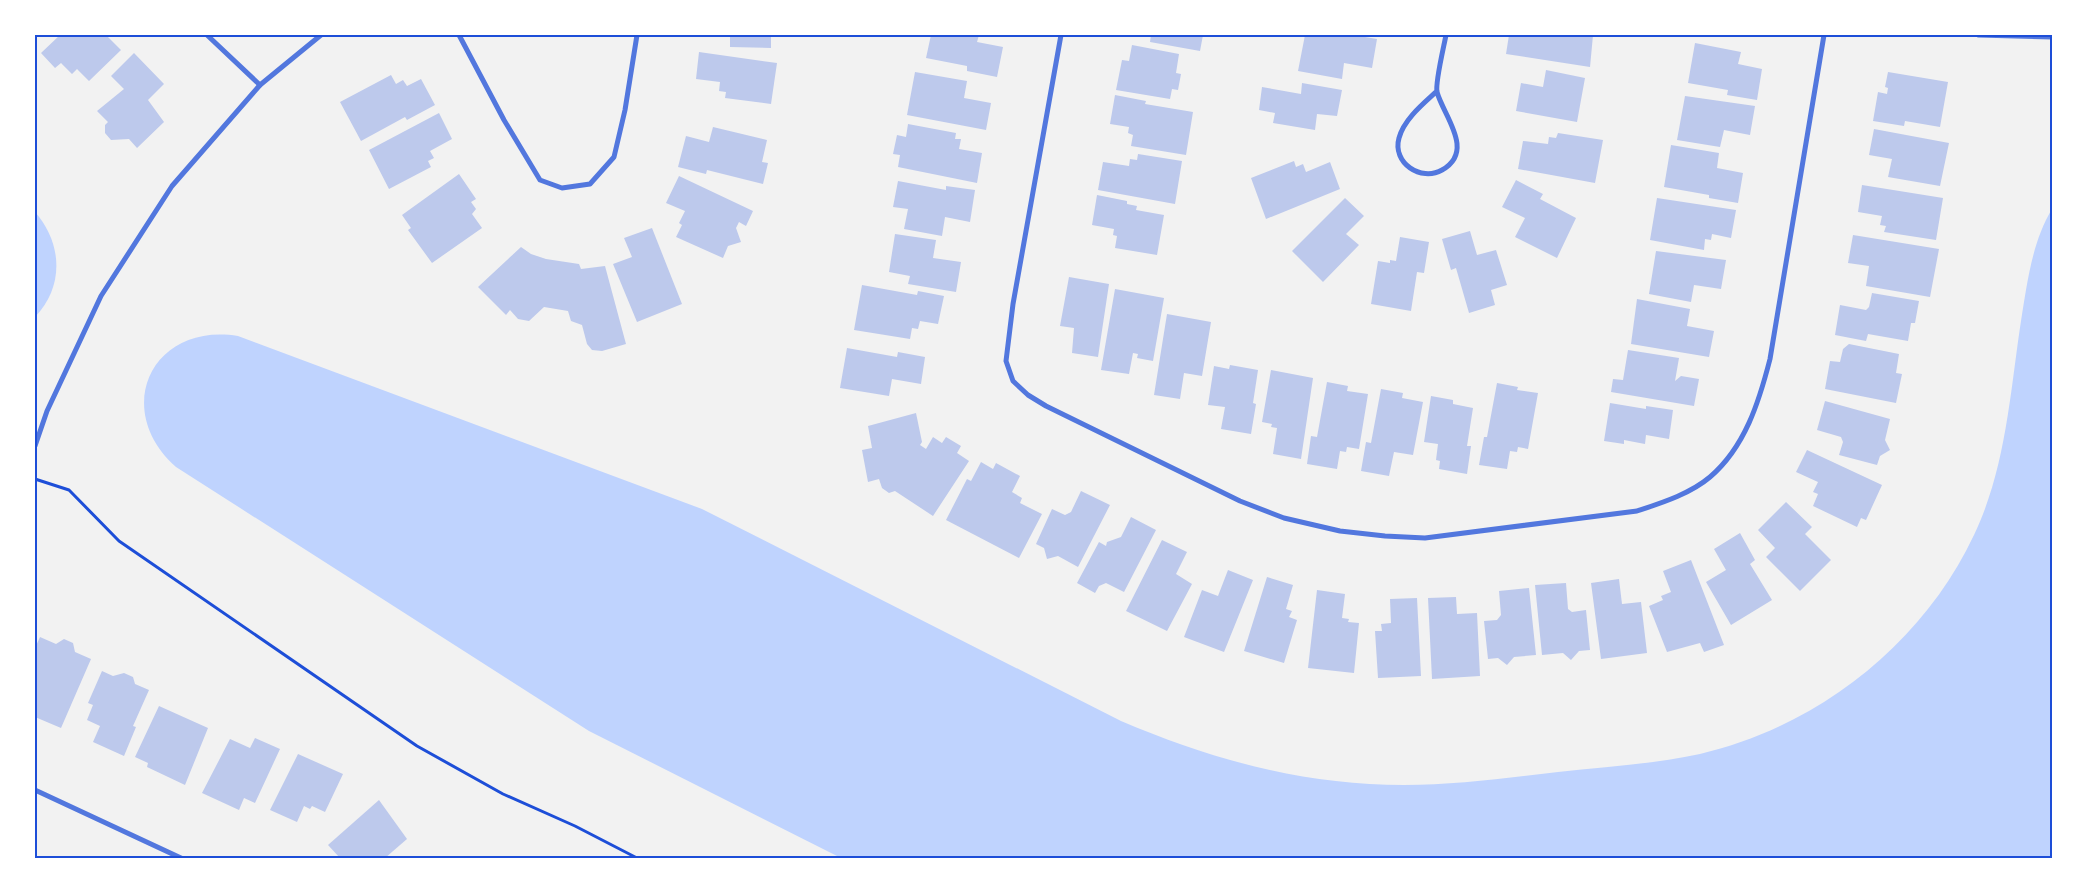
<svg xmlns="http://www.w3.org/2000/svg" width="2087" height="893" font-family="'IBM Plex Serif',serif">
  <style>
    .water { fill: #bfd3fe }
    .building { fill: #bdc9ec }
    .lines { fill: none; stroke-linecap: round; stroke-linejoin: round }
    .path { stroke: #1d4ed8; stroke-width: 3 }
    .minor { stroke: #5277de; stroke-width: 5 }
    .neatline { fill: none; stroke: #1d4ed8; stroke-width: 2 }
  </style>
  <rect width="100%" height="100%" fill="#f2f2f2"/>
  <g class="water">
    <path d="M2052 209V858H841L589 731 176 467C111 409 152 322 238 336L702 509 1121 721C1213 760 1304 785 1404 785 1455 785 1507 778 1558 772 1605 767 1654 764 1700 754 1817 727 1923 644 1974 535 2006 468 2010 393 2021 321 2027 284 2032 242 2052 209Z"/>
    <path d="M35 212C63 244 64 287 35 317Z"/>
  </g>
  <g class="building">
    <path d="M60 35H106L121 50 89 81 77 69 72 74 61 63 55 68 41 53Z"/>
    <path d="M730 35H771V48L730 47Z"/>
    <path d="M931 35H979L977 42 1003 47 997 77 967 71V66L926 58Z"/>
    <path d="M1151 35H1203L1200 51 1150 42Z"/>
    <path d="M1305 35 1346 37 1347 35H1353L1377 39 1372 68 1344 63 1342 79 1298 71Z"/>
    <path d="M1509 35H1593L1590 67 1506 54Z"/>
    <path d="M1695 43 1741 52 1738 64 1762 69 1757 100 1727 95 1728 90 1688 83Z"/>
    <path d="M1132 45 1179 54 1176 73 1181 74 1178 90 1172 89 1170 99 1116 90 1122 60 1129 61Z"/>
    <path d="M699 52 777 63 771 104 725 98 726 92 719 91 720 82 696 79Z"/>
    <path d="M134 53 164 84 148 100 164 122 137 148 129 139 111 140 105 133V125L108 122 97 111 124 89 111 76Z"/>
    <path d="M1546 70 1585 78 1577 122 1516 111 1521 83 1543 87Z"/>
    <path d="M915 72 967 81 964 98 991 103 986 130 907 115Z"/>
    <path d="M1888 72 1948 82 1940 127 1905 121 1904 126 1873 121 1878 92 1887 94 1888 88 1885 87Z"/>
    <path d="M391 75 396 84 403 80 407 86 421 79 435 105 407 120 405 117 361 141 340 102Z"/>
    <path d="M1302 83 1342 90 1337 116 1317 114 1315 130 1273 123 1275 113 1259 110 1262 87 1301 94Z"/>
    <path d="M1115 95 1146 101 1145 104 1193 112 1186 155 1131 146 1133 135 1128 133 1129 127 1110 124Z"/>
    <path d="M1685 96 1755 106 1750 135 1724 130 1720 147 1677 140Z"/>
    <path d="M439 113 452 139 430 151 434 158 428 161 431 167 389 189 369 150Z"/>
    <path d="M908 124 956 133 955 139H961L959 149 982 153 977 183 898 167 900 155 893 154 897 135 906 137Z"/>
    <path d="M713 127 767 140 762 162 768 163 763 184 707 170 706 174 678 167 686 136 709 142Z"/>
    <path d="M1874 129 1949 143 1940 186 1888 177 1892 159 1869 155Z"/>
    <path d="M1558 133 1603 140 1595 183 1518 169 1523 141 1548 144 1549 137 1556 138Z"/>
    <path d="M1671 145 1719 153 1717 168 1743 173 1738 203 1709 198V195L1664 187Z"/>
    <path d="M1138 154 1182 161 1175 204 1098 190 1103 162 1129 166 1130 159 1137 160Z"/>
    <path d="M1294 161 1296 167 1303 164 1306 172 1330 162 1340 189 1266 219 1251 178Z"/>
    <path d="M459 174 476 199 471 202 476 209 472 214 482 228 432 263 408 230 411 228 402 215Z"/>
    <path d="M679 176 753 211 746 226 739 222 736 228 741 242 728 246 723 258 676 237 682 225 679 223 685 211 666 203Z"/>
    <path d="M1516 180 1543 194 1540 199 1576 218 1557 258 1515 237 1525 218 1502 207Z"/>
    <path d="M898 181 946 190V186L975 190 970 222 945 217 942 236 904 229 908 209 893 207Z"/>
    <path d="M1862 185 1943 198 1936 240 1884 232 1886 226 1880 225 1882 216 1858 212Z"/>
    <path d="M1097 195 1127 201V204L1137 206 1136 210 1164 215 1157 255 1115 248 1117 236 1113 235 1114 229 1092 225Z"/>
    <path d="M1345 198 1364 216 1346 234 1359 245 1323 282 1292 251Z"/>
    <path d="M1657 198 1736 210 1731 238 1712 234 1711 240 1705 239 1704 250 1650 240Z"/>
    <path d="M652 228 682 304 637 322 613 264 632 257 624 238Z"/>
    <path d="M1470 231 1477 255 1496 250 1507 285 1491 290 1495 305 1469 313 1456 268 1451 270 1442 239Z"/>
    <path d="M895 234 936 240 933 258 961 262 956 292 908 284 910 276 889 272Z"/>
    <path d="M1853 235 1939 249 1930 297 1866 286 1869 266 1848 263Z"/>
    <path d="M1400 237 1429 242 1424 273 1417 272 1411 311 1371 304 1378 261 1390 263V260L1396 261Z"/>
    <path d="M521 247 531 254 546 259 579 264 581 269 605 266 626 344 602 351 592 350 587 344 582 325 571 321 568 311 544 307 529 321 518 319 510 310 506 315 478 287Z"/>
    <path d="M1656 251 1726 260 1721 289 1694 285 1691 302 1649 294Z"/>
    <path d="M1069 277 1109 284 1098 357 1072 353 1074 328 1060 326Z"/>
    <path d="M862 285 917 295 918 291 944 296 938 324 920 321 918 329 912 328 910 339 854 330Z"/>
    <path d="M1115 289 1164 298 1153 361 1137 358 1138 354 1133 353 1129 374 1101 370Z"/>
    <path d="M1872 293 1919 301 1915 323H1911L1908 341 1868 334 1866 341 1835 335 1840 305 1866 310 1869 307Z"/>
    <path d="M1637 299 1690 309 1687 326 1714 331 1709 357 1631 344Z"/>
    <path d="M1167 314 1211 322 1202 376 1184 373 1180 399 1154 395Z"/>
    <path d="M1849 344 1899 354 1896 373 1902 374 1896 403 1825 389 1830 361 1840 362 1843 349Z"/>
    <path d="M847 348 897 357 898 352 925 357 921 384 892 379 889 396 840 388Z"/>
    <path d="M1628 350 1679 358 1675 381 1681 376 1699 379 1694 406 1611 392 1613 379 1623 380Z"/>
    <path d="M1230 365 1258 370 1253 403 1256 404 1251 434 1221 429 1225 407 1208 405 1214 366 1229 369Z"/>
    <path d="M1271 370 1313 378 1301 459 1273 454 1277 428 1271 427 1272 424 1262 422Z"/>
    <path d="M1327 382 1348 386 1347 391 1368 394 1359 449 1347 447 1346 452 1340 451 1337 469 1307 464 1311 436 1317 437Z"/>
    <path d="M1497 383 1518 387 1517 390 1538 393 1528 449 1518 447 1517 452 1510 451 1507 469 1479 465 1484 437H1487Z"/>
    <path d="M1381 389 1403 393 1402 398 1423 402 1413 455 1394 452 1389 476 1361 471 1366 442 1371 443Z"/>
    <path d="M1431 396 1453 400V404L1473 408 1467 446H1471L1467 474 1439 469 1440 461 1436 460 1438 444 1424 442Z"/>
    <path d="M1825 401 1890 419 1885 440 1890 450 1880 456 1877 465 1839 455 1843 442 1841 437 1817 430Z"/>
    <path d="M1610 403 1646 409V406L1673 410 1669 439 1646 435 1645 444 1624 440V444L1604 441Z"/>
    <path d="M916 413 922 442 920 445 926 449 933 437 942 443 946 437 961 446 957 453 969 461 933 516 895 491 889 493 882 488 879 479 868 482 862 450 872 448 868 426Z"/>
    <path d="M1807 450 1882 485 1866 520 1861 518 1857 527 1813 506 1818 494 1813 492 1818 482 1796 472Z"/>
    <path d="M981 462 993 469 996 463 1020 476 1012 492 1022 498 1020 503 1042 514 1019 558 946 520 967 479 971 481Z"/>
    <path d="M1081 491 1110 505 1078 567 1058 556 1047 559 1044 548 1036 544 1052 509 1065 515 1071 512Z"/>
    <path d="M1786 502 1812 527 1805 534 1831 560 1800 591 1766 557 1775 548 1758 530Z"/>
    <path d="M1131 517 1156 530 1124 592 1106 583 1099 586 1095 593 1077 583 1099 542 1106 546 1107 542 1121 537Z"/>
    <path d="M1740 533 1755 560 1750 564 1772 600 1731 625 1706 582 1726 570 1714 549Z"/>
    <path d="M1162 540 1187 552 1176 574 1192 584 1167 631 1126 611Z"/>
    <path d="M1691 560 1724 645 1704 652 1700 643 1667 652 1649 606 1663 600 1661 596 1671 592 1663 571Z"/>
    <path d="M1228 570 1253 580 1224 652 1184 637 1202 590 1218 596Z"/>
    <path d="M1267 577 1293 585 1286 609 1292 611 1289 617 1297 620 1284 663 1244 651Z"/>
    <path d="M1619 579 1622 604 1641 602 1647 653 1601 659 1591 583Z"/>
    <path d="M1566 583 1568 609 1572 612 1586 610 1590 650 1579 651 1571 660 1563 653 1542 655 1535 585Z"/>
    <path d="M1529 588 1536 655 1514 657 1507 665 1498 658 1488 659 1484 621 1497 620 1501 615 1499 591Z"/>
    <path d="M1317 590 1345 594 1342 618 1349 619 1348 622 1359 623 1354 673 1308 668Z"/>
    <path d="M1456 597 1457 614 1477 613 1480 676 1432 679 1428 598Z"/>
    <path d="M1417 598 1421 676 1378 678 1375 631H1382L1381 624 1391 623 1390 599Z"/>
    <path d="M40 637 56 644 64 639 73 643 75 652 91 659 61 728 35 717V691L37 686 35 685V648Z"/>
    <path d="M102 671 113 676 124 673 133 677 135 684 149 690 133 726 136 727 124 756 93 742 100 726 87 720 93 705 88 703Z"/>
    <path d="M159 706 208 728 185 785 147 767 148 763 135 757Z"/>
    <path d="M255 738 280 749 255 803 244 798 239 810 202 793 230 739 250 748Z"/>
    <path d="M298 754 343 774 325 812 312 806 310 809 304 806 297 822 270 810Z"/>
    <path d="M379 800 407 839 385 858H340L328 845Z"/>
  </g>
  <g class="lines">
    <path class="path" d="M35 479 69 490 119 541 417 746 503 794 575 826 637 858"/>
    <g class="minor">
      <path d="M207 35 260 85"/>
      <path d="M459 35 504 120 540 180 562 188 590 184 614 157 625 110 637 35"/>
      <path d="M1061 35 1013 304 1006 361 1013 381 1028 395 1046 406 1240 501 1284 518 1340 531 1385 536 1425 538 1637 511C1661 503 1690 494 1710 477 1745 447 1759 402 1770 359L1824 35"/>
      <path d="M1978 35 2052 37"/>
      <path d="M1437 91C1424 103 1404 119 1399 138 1392 163 1421 182 1442 170 1476 151 1443 115 1437 92 1435 83 1444 46 1446 35"/>
      <path d="M35 446 47 411 101 296 172 186 260 85 321 35"/>
      <path d="M35 790 181 858"/>
    </g>
  </g>
  <rect width="2087" height="893" fill="none" stroke="#ffffff" stroke-width="72"/>
  <rect x="36" y="36" width="2015" height="821" class="neatline"/>
</svg>
